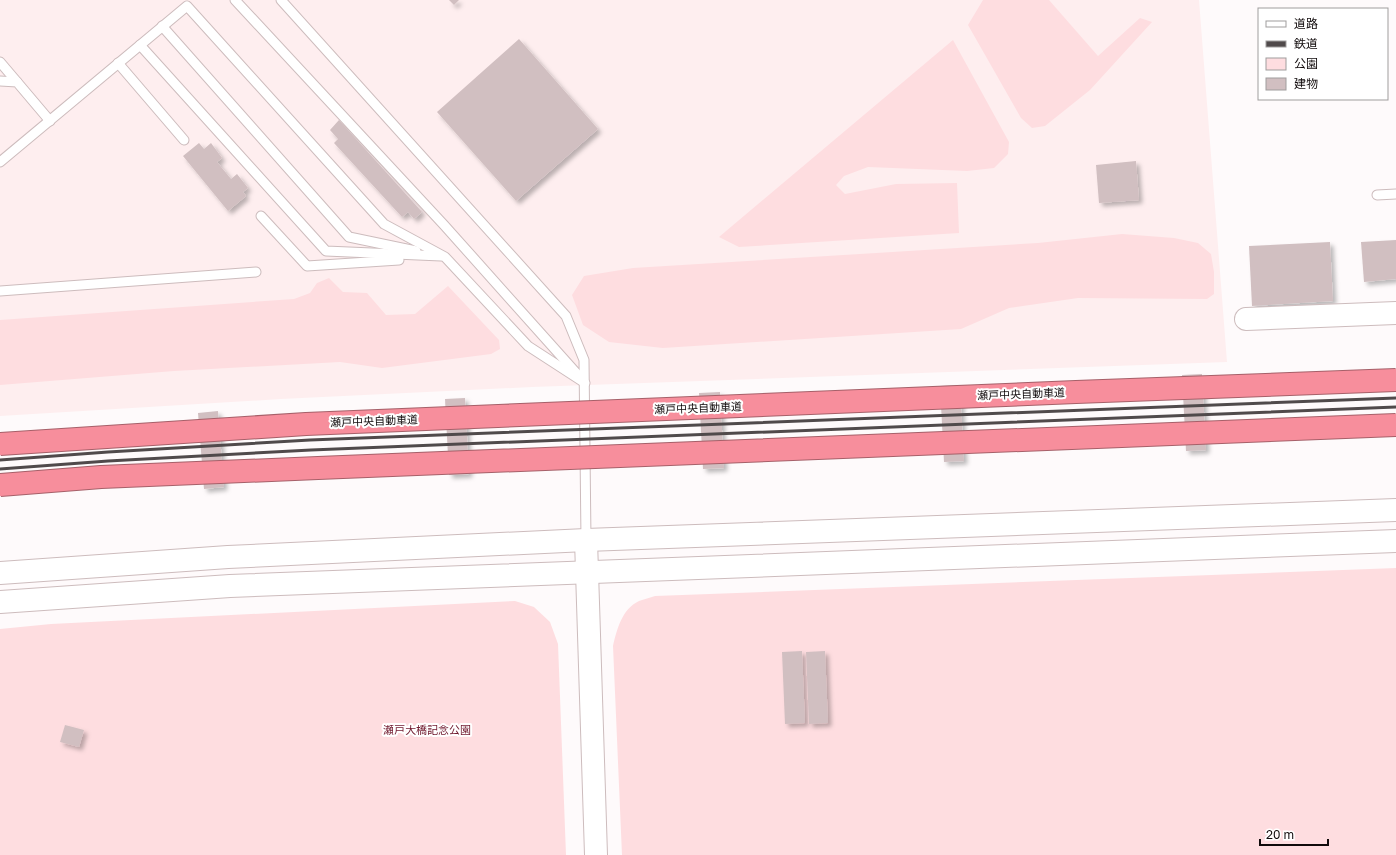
<svg xmlns="http://www.w3.org/2000/svg" width="1396" height="855" font-family="'Golos Text','Noto Sans JP',sans-serif">
  <style>
    .built { fill: #feeeef }
    .green { fill: #fedde0 }
    .building { fill: #d1bfc1; filter: url(#shadow) }
    .lines { fill: none; stroke-linecap: round; stroke-linejoin: round }
    .lane-casing { stroke: #cdbcbd; stroke-width: 11 }
    .secondary-casing { stroke: #cdbcbd; stroke-width: 24 }
    .lane { stroke: #fff; stroke-width: 9 }
    .secondary { stroke: #fff; stroke-width: 22 }
    .rail { stroke: #504a4b; stroke-width: 3 }
    .highway-bridge-casing { stroke: #a66069; stroke-width: 24; stroke-linecap: butt }
    .highway-bridge { stroke: #f78e9c; stroke-width: 22 }
    .labels { text-anchor: middle; stroke-width: 4; stroke-linejoin: round; paint-order: stroke }
    .street-label { font-size: 11px; fill: #100a0b; stroke: #fff }
    .park-label { font-size: 11px; fill: #6f182d; stroke: #fff }
  </style>
  <defs>
    <filter id="shadow"><feDropShadow dx="3.5" dy="3.5" stdDeviation="2" flood-color="#0004"/></filter>
  </defs>
  <rect width="100%" height="100%" fill="#fefafb"/>
  <path class="built" d="M0 0H1199L1227 362 532 387 281 399 0 416Z"/>
  <g class="green">
    <path d="M983 0H1049L1098 56 1140 18 1152 22 1090 90 1045 126 1032 128 1021 118 968 25Z"/>
    <path d="M953 40 1009 142 1008 154 994 168 967 171 868 167 844 176 836 185 845 194 896 184 957 183 959 233 739 247 719 237Z"/>
    <path d="M1122 234 1174 238 1198 243 1211 254 1214 272V294L1207 299 1078 298 1009 308 961 329 663 348 609 342 583 325 572 295 584 276 633 268 1038 243Z"/>
    <path d="M329 278 343 292 367 293 386 315 415 314 448 286 499 340 500 349 491 354 382 368 340 362 174 371 0 385V320L294 299 310 293 317 283Z"/>
    <path d="M1396 568V855H622L613 646C617 629 622 609 639 601 644 599 650 598 655 596Z"/>
    <path d="M515 601 534 607 550 622 558 644 566 855H0V629L51 624Z"/>
  </g>
  <g class="building">
    <path d="M449 0H459L454 5Z"/>
    <path d="M519 39 598 129 516 201 437 112Z"/>
    <path d="M339 120 422 212 414 219 408 212 402 217 334 143 338 139 330 130Z"/>
    <path d="M199 143 204 149 211 143 222 158 217 162 231 179 237 174 248 188 243 192 246 196 228 211 183 156Z"/>
    <path d="M1136 161 1139 200 1099 203 1096 165Z"/>
    <path d="M1396 240V279L1364 282 1361 242Z"/>
    <path d="M1330 242 1333 301 1252 306 1249 246Z"/>
    <path d="M1202 374 1206 450 1186 451 1182 375Z"/>
    <path d="M960 385 964 461 944 462 940 386Z"/>
    <path d="M720 392 724 468 703 469 699 393Z"/>
    <path d="M465 398 469 474 449 475 445 399Z"/>
    <path d="M218 411 224 487 204 489 198 413Z"/>
    <path d="M802 651 805 723 785 724 782 652Z"/>
    <path d="M825 651 828 723 809 724 806 652Z"/>
    <path d="M65 725 84 730 79 747 60 742Z"/>
  </g>
  <g class="lines">
    <defs>
      <g id="lane">
        <path d="M235 0 444 225 578 375"/>
        <path d="M281 0 566 316 584 360 586 540"/>
        <path d="M162 26 349 237 416 251"/>
        <path d="M140 45 326 251 441 256"/>
        <path d="M0 62 17 82"/>
        <path d="M118 63 184 140"/>
        <path d="M0 81 17 82 50 121"/>
        <path d="M0 162 187 6 384 224 445 257 528 346 585 383"/>
        <path d="M1377 195 1396 194"/>
        <path d="M261 216 307 266 399 260"/>
        <path d="M0 291 256 272"/>
      </g>
      <g id="secondary">
        <path d="M1246 319 1396 313"/>
        <path d="M586 540 596 855"/>
        <path d="M0 573 228 557 586 540 1396 510"/>
        <path d="M0 602 230 586 1396 541"/>
      </g>
    </defs>
    <use href="#lane" class="lane-casing"/>
    <use href="#secondary" class="secondary-casing"/>
    <use href="#lane" class="lane"/>
    <use href="#secondary" class="secondary"/>
    <g class="rail">
      <path d="M0 460 108 452 310 440 1396 398"/>
      <path d="M0 469 108 461 311 450 1396 407"/>
    </g>
    <defs>
      <g id="highway-bridge">
        <path d="M0 444 306 424 1076 392 1396 380"/>
        <path d="M0 485 101 477 318 468 1396 425"/>
      </g>
    </defs>
    <use href="#highway-bridge" class="highway-bridge-casing"/>
    <use href="#highway-bridge" class="highway-bridge"/>
  </g>
  <g class="labels">
    <g class="street-label">
      <text transform="translate(1021 394) rotate(-2)" y="4">瀬戸中央自動車道</text>
      <text transform="translate(698 408) rotate(-2)" y="4">瀬戸中央自動車道</text>
      <text transform="translate(374 421) rotate(-2)" y="4">瀬戸中央自動車道</text>
    </g>
    <g class="park-label">
      <text x="427" y="734">瀬戸大橋記念公園</text>
    </g>
  </g>
  <rect x="1258" y="8" width="130" height="92" fill="#ffffff" stroke="#9f9d9d"/>
  <rect x="1266" y="21" width="20" height="6" fill="#ffffff" stroke="#9f9d9d"/>
  <text x="1294" y="28" font-size="12" fill="#100a0b">道路</text>
  <rect x="1266" y="41" width="20" height="6" fill="#504a4b" stroke="#9f9d9d"/>
  <text x="1294" y="48" font-size="12" fill="#100a0b">鉄道</text>
  <rect x="1266" y="58" width="20" height="12" fill="#fedde0" stroke="#9f9d9d"/>
  <text x="1294" y="68" font-size="12" fill="#100a0b">公園</text>
  <rect x="1266" y="78" width="20" height="12" fill="#d1bfc1" stroke="#9f9d9d"/>
  <text x="1294" y="88" font-size="12" fill="#100a0b">建物</text>
  <path d="M1260 839v6h68v-6" fill="none" stroke="#100a0b" stroke-width="2"/>
  <text x="1266" y="839" font-size="12" fill="#100a0b" stroke="#ffffff" stroke-width="3" paint-order="stroke">20 m</text>
</svg>
